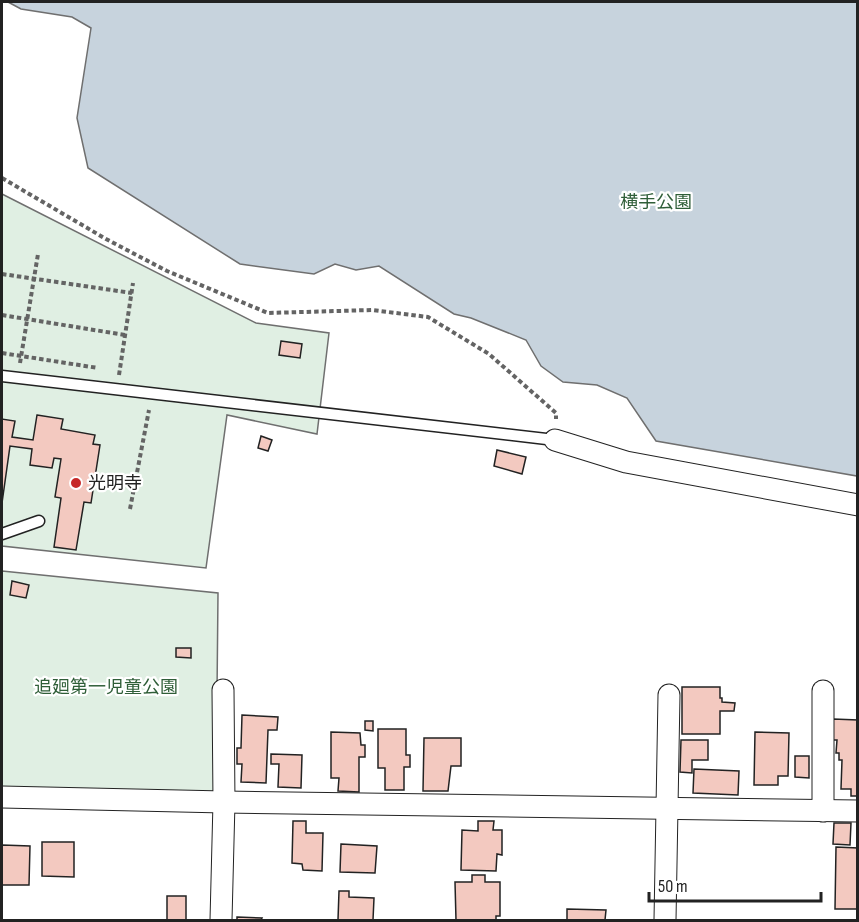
<svg xmlns="http://www.w3.org/2000/svg" width="859" height="922" font-family="'Sofia Sans Condensed','Noto Sans JP',sans-serif">
  <style>
    .green { fill: #e0efe3; stroke: #6f6f6f; stroke-width: 1.5 }
    .water { fill: #c7d3dd; stroke: #6f6f6f; stroke-width: 1.5 }
    .building { fill: #f3c9c0; stroke: #222; stroke-width: 1.5 }
    .lines { fill: none; stroke-linecap: round; stroke-linejoin: round }
    .service-casing { stroke: #222; stroke-width: 13 }
    .minor-casing { stroke: #222; stroke-width: 23 }
    .path { stroke: #646464; stroke-width: 4; stroke-dasharray: 4.5 3; stroke-linecap: butt }
    .service { stroke: #fff; stroke-width: 10 }
    .minor { stroke: #fff; stroke-width: 21 }
    .poi-dot { fill: #c62828; stroke: #fff; stroke-width: 2 }
    .labels { text-anchor: middle; stroke-width: 4.5; stroke-linejoin: round; paint-order: stroke }
    .park-label { font-size: 18px; fill: #2f5e38; stroke: #fff }
    .poi-label { font-size: 18px; fill: #222; stroke: #fff; text-anchor: start }
  </style>
  <rect width="100%" height="100%" fill="#fff"/>
  <g class="green">
    <path d="M2 194 256 323 329 333 317 434 227 415 206 568 2 546Z"/>
    <path d="M2 571 218 593 216 795 2 788Z"/>
  </g>
  <path class="water" d="M8 2H857V476L656 441 627 398 597 385 563 382 541 366 526 340 471 318 454 314 379 266 356 270 335 264 314 274 240 264 88 168 77 118 91 28 72 17 21 9Z"/>
  <g class="building">
    <path d="M281 341 302 344 300 358 279 355Z"/>
    <path d="M37 415 63 419 61 429 95 435 93 444 100 445 91 503 84 502 76 550 54 547 61 498 55 497 61 459 54 458 52 468 30 465 32 449 10 446 2 503V419L15 421 12 437 33 440Z"/>
    <path d="M261 436 272 440 268 451 258 448Z"/>
    <path d="M497 450 526 457 522 474 494 466Z"/>
    <path d="M12 581 29 585 26 598 10 595Z"/>
    <path d="M176 648H191V658L176 657Z"/>
    <path d="M682 687H720V698H722V702L735 703 734 711H720V734H682Z"/>
    <path d="M242 715 278 717 277 730H268L266 783 241 782 242 764H237V748H241Z"/>
    <path d="M833 719 858 720V796H851V789H841L842 760H839V753H836L837 740H832Z"/>
    <path d="M365 721H373V731L365 730Z"/>
    <path d="M378 729H406V755H410V767H404V790H385V768H378Z"/>
    <path d="M331 732 360 733 361 745H365V757H359V792L338 791 339 778H331Z"/>
    <path d="M755 732 789 733 788 776H778V785H754Z"/>
    <path d="M424 738H461V766H451L448 791H423Z"/>
    <path d="M681 740H708V760H692V773L680 772Z"/>
    <path d="M271 754 302 755 301 788 278 787 279 764H271Z"/>
    <path d="M795 756H809V778L795 777Z"/>
    <path d="M694 769 739 771 738 795 693 793Z"/>
    <path d="M293 821H306V833H323L322 871 303 870 302 864 292 863Z"/>
    <path d="M478 821H494L493 830H502V855L497 854 496 871 461 870 462 830 478 831Z"/>
    <path d="M834 823H851L850 845 833 844Z"/>
    <path d="M42 842H74V877L42 876Z"/>
    <path d="M341 844 377 846 375 873 340 872Z"/>
    <path d="M2 845 30 846 29 885H2Z"/>
    <path d="M836 847 858 848V909H835Z"/>
    <path d="M472 875H485V882H500V916H496V920H456L455 882H472Z"/>
    <path d="M339 891H349V897L374 898 373 920H338Z"/>
    <rect x="167" y="896" width="19" height="24"/>
    <path d="M567 909 606 910 605 920H567Z"/>
    <path d="M237 917 262 918 261 920H237Z"/>
  </g>
  <g class="lines">
    <defs>
      <g id="service">
        <path d="M2 376 555 440"/>
        <path d="M2 534 39 521"/>
      </g>
      <g id="minor">
        <path d="M555 440 626 462 858 505"/>
        <path d="M823 691V811"/>
        <path d="M2 797 224 802 858 811"/>
        <path d="M221 920 224 802 223 690"/>
        <path d="M665 920 669 695"/>
      </g>
    </defs>
    <use href="#service" class="service-casing"/>
    <use href="#minor" class="minor-casing"/>
    <g class="path">
      <path d="M2 178 106 239 167 271 268 313 372 310 428 317 489 354 556 413V419"/>
      <path d="M2 274 132 293"/>
      <path d="M2 315 125 335"/>
      <path d="M2 353 98 368"/>
      <path d="M20 363 38 254"/>
      <path d="M119 375 133 283"/>
      <path d="M130 509 149 410"/>
    </g>
    <use href="#service" class="service"/>
    <use href="#minor" class="minor"/>
  </g>
  <circle class="poi-dot" cx="76" cy="483" r="6"/>
  <g class="labels">
    <g class="park-label">
      <text x="656" y="208">横手公園</text>
      <text x="106" y="693">追廻第一児童公園</text>
    </g>
    <g class="poi-label">
      <text x="88" y="489">光明寺</text>
    </g>
  </g>
  <rect width="859" height="922" fill="none" stroke="#222222" stroke-width="6"/>
  <path d="M649 892v9h172v-9" fill="none" stroke="#222222" stroke-width="3"/>
  <text x="658" y="892" font-size="18" fill="#222222" stroke="#ffffff" stroke-width="4.5" paint-order="stroke">50 m</text>
</svg>
